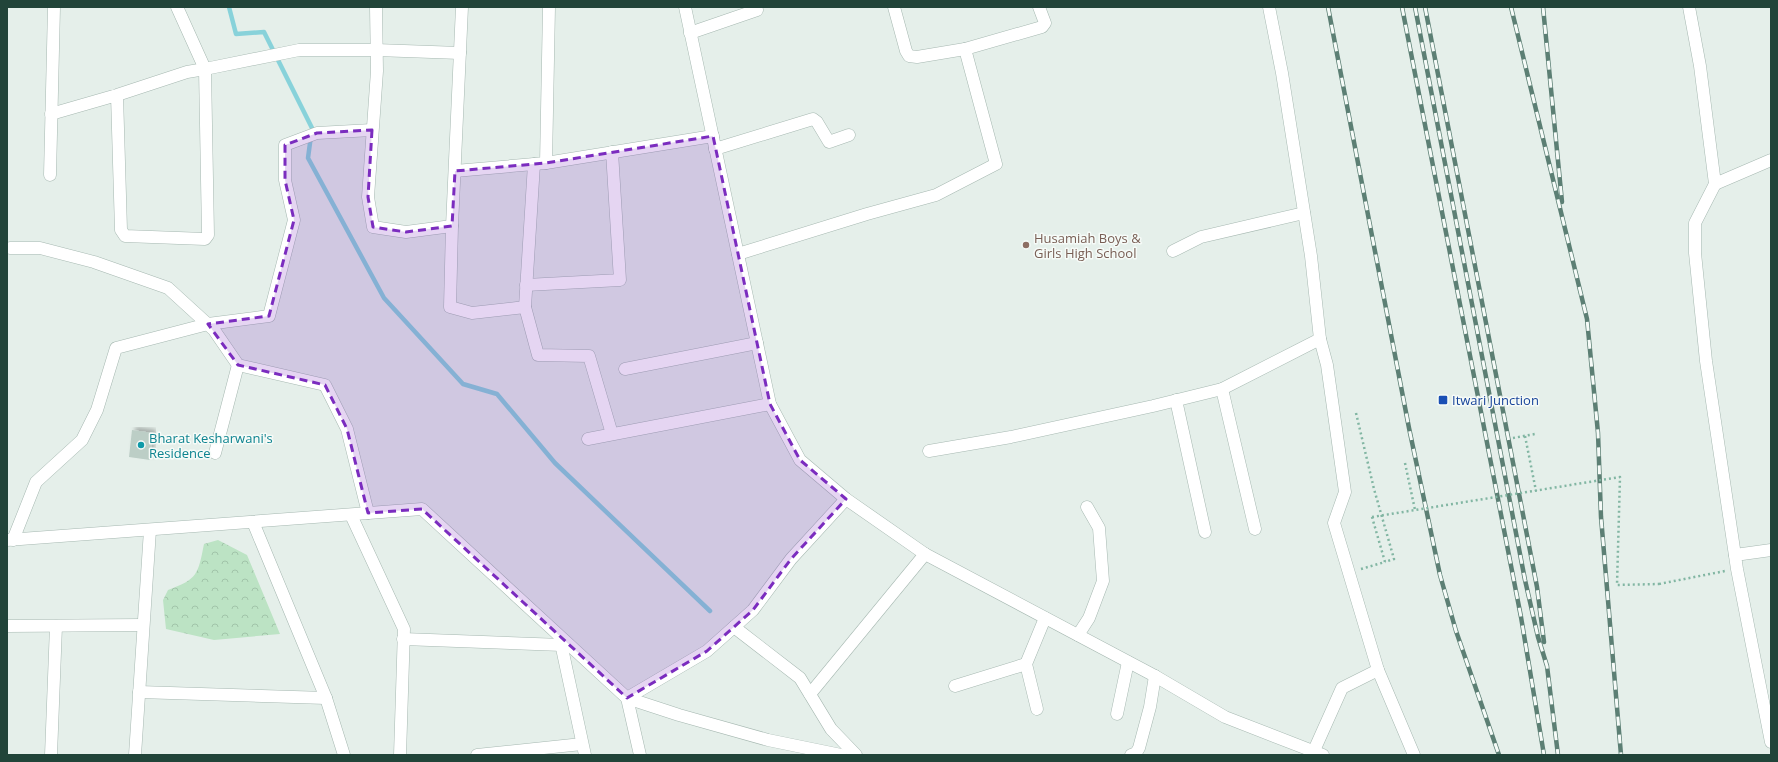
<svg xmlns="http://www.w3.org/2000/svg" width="1778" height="762" font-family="'Open Sans',sans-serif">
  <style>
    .forest { fill: url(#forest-crowns) }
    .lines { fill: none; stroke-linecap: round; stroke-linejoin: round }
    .stream { stroke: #88d2da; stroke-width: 4.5 }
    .building { fill: #bccec6; filter: url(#shadow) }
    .minor-casing { stroke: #a6b8b1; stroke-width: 13 }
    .path { stroke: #82b6a3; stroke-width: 2.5; stroke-dasharray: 2 3; stroke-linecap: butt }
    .minor { stroke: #fff; stroke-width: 12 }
    .rail-casing { stroke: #5c7f74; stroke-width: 4.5 }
    .rail { stroke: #f6fbf8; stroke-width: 3; stroke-dasharray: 9; stroke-linecap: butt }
    .path-bridge { stroke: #82b6a3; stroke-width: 2.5; stroke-dasharray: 2 3; stroke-linecap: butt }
    .marked { fill: #7b2cbf; fill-opacity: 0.2; stroke: #7b2cbf; stroke-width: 3; stroke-dasharray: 8 5; stroke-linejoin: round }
    .education-dot { fill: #8d6e63; stroke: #f6fbf8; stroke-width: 1.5 }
    .transit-dot { fill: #1a4fb4; stroke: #f6fbf8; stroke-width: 1.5 }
    .culture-dot { fill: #0f9aa8; stroke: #f6fbf8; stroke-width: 1.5 }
    .labels { text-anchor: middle; stroke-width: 3; stroke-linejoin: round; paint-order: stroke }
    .education-label { font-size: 13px; fill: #785e54; stroke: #f6fbf8; text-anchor: start }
    .transit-label { font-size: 13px; fill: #164399; stroke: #f6fbf8; text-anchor: start }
    .culture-label { font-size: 13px; fill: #0d838f; stroke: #f6fbf8; text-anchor: start }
  </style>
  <defs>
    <pattern id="forest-crowns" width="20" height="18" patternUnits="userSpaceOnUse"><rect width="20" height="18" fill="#bce3c4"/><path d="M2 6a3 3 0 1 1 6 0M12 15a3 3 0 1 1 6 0" fill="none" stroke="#a1c4a9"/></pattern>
    <filter id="shadow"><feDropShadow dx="3.5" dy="-3.5" stdDeviation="2" flood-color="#0004"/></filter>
  </defs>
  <rect width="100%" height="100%" fill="#e5efea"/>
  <path class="forest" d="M218 540 247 555 280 634 214 640 166 629 163 600 168 590C198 579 198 574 204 544Z"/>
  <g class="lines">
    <path class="stream" d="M229 7 236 34 264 32 312 128 308 158 384 298 463 384 497 394 555 463 710 611"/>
  </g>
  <path class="building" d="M132 430 153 433 150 460 129 457Z"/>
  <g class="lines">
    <defs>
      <g id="minor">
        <path d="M177 7 205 69 299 50H376L460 53"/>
        <path d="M376 7 377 71 368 197 373 227 406 232 452 226 462 7"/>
        <path d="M685 7 770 404 800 460 846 499 925 554 1155 676 1225 717 1323 755"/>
        <path d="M894 7 906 51 909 56 917 57 965 49 1042 27 1045 23 1039 7"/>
        <path d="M1269 7 1282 73 1311 256 1320 339 1327 365 1345 492 1334 523 1378 670 1414 755"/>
        <path d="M1689 7 1700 66 1715 184 1771 160"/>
        <path d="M690 33 757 10"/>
        <path d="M51 114 117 95 187 72 205 69 208 235 205 239 125 236 121 230 117 95"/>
        <path d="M715 149 813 119 817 122 829 142 849 135"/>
        <path d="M546 163 713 136"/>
        <path d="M455 171 546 163 549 7"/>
        <path d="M50 175 54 7"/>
        <path d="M1715 184 1695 223V253L1706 361 1737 569 1771 742"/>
        <path d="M452 226 450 307 472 313 525 307 534 164"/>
        <path d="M10 248H40L94 262 168 288 214 330 238 365 325 385 347 429 368 513"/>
        <path d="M1173 251 1201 237 1304 213"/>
        <path d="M738 254 867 214 936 195 996 164 965 49"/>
        <path d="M526 285 620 280 612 152"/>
        <path d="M525 307 538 355 589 356 612 434"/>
        <path d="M625 369 757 343"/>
        <path d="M1222 389 1255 529"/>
        <path d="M1176 400 1205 532"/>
        <path d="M588 439 770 404"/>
        <path d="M929 451 1011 437 1153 406 1222 389 1320 339"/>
        <path d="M215 453 238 365"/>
        <path d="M351 515 404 629 400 755"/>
        <path d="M253 522 326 698 344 755"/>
        <path d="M7 540 422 509 627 698 679 715 768 740 841 755"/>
        <path d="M13 540 36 482 82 440 97 410 116 348 208 324 269 316 294 220 285 180V145L317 133 372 130"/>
        <path d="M1735 555 1771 550"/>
        <path d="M7 626 143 625"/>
        <path d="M734 627 800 678 831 729 856 755"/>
        <path d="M1078 635 1089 618 1103 581 1099 528 1087 507"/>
        <path d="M403 639 562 645"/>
        <path d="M560 639 585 755"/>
        <path d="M955 686 1026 664"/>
        <path d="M139 692 326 698"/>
        <path d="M810 694 925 554"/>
        <path d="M627 698 707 651 753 610 791 559 846 499"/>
        <path d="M627 698 640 755"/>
        <path d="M1037 709 1026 664 1045 618"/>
        <path d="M1117 714 1128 662"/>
        <path d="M51 755 56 626"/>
        <path d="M135 755 150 530"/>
        <path d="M477 755 582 744"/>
        <path d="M1131 755 1136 753 1139 748 1150 707 1155 676"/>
        <path d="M1312 755 1342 688 1378 670"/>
      </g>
    </defs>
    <use href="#minor" class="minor-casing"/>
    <g class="path">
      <path d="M1356 413 1374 489 1394 559 1385 562"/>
      <path d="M1525 436 1536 491"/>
      <path d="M1513 438 1535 434"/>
      <path d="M1405 463 1415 510"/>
      <path d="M1361 569 1385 562 1372 517"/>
      <path d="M1659 584 1725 571"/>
    </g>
    <use href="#minor" class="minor"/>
    <defs>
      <g id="rail">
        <path d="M1328 7 1409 428 1440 575 1456 631 1499 755"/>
        <path d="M1402 7 1521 617 1544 755"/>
        <path d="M1415 7 1525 580 1538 637 1547 666 1558 755"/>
        <path d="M1425 7 1537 587 1544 642"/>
        <path d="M1511 7 1587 319 1598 433 1601 517 1621 755"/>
        <path d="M1543 7 1562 202"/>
      </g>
    </defs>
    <use href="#rail" class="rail-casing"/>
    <use href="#rail" class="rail"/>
    <path class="path-bridge" d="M1372 517 1620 477 1617 585 1659 584"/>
  </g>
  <path class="marked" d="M372 130 368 197 373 227 406 232 452 226 455 171 546 163 713 136 770 404 800 460 846 499 791 559 753 610 707 651 627 698 422 509 368 513 347 429 325 385 238 365 208 324 269 316 294 220 285 180V145L317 133Z"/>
  <circle class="education-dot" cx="1026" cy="245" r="4"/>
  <rect class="transit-dot" x="1438" y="395" width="10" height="10" rx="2"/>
  <circle class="culture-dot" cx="141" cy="445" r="4"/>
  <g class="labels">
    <g class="education-label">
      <text x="1034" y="243">Husamiah Boys &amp;<tspan x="1034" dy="15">Girls High School</tspan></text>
    </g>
    <g class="transit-label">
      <text x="1452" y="405">Itwari Junction</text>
    </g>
    <g class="culture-label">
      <text x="149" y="443">Bharat Kesharwani's<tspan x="149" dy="15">Residence</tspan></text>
    </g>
  </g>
  <rect width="1778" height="762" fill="none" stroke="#214439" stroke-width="16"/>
</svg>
